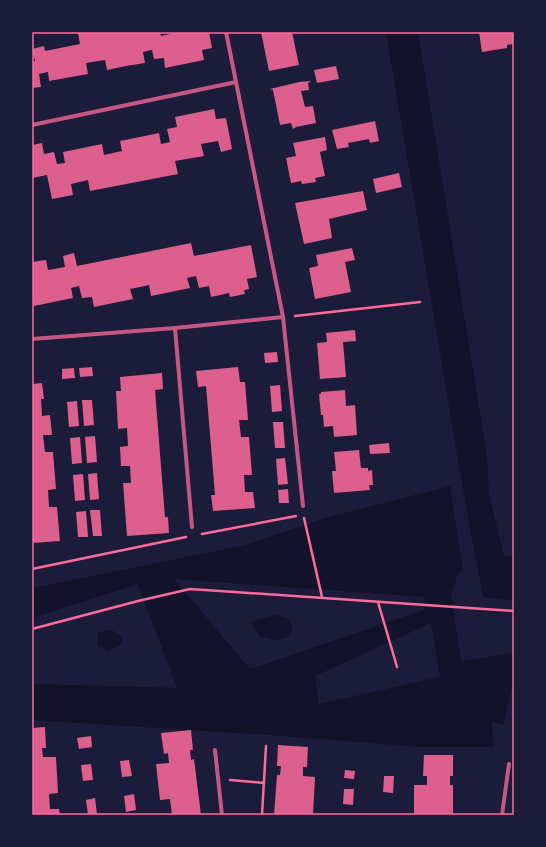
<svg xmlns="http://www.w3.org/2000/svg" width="546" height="847" font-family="Lato,sans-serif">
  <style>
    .water { fill: #12122b; fill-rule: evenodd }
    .building { fill: #dd5f8e }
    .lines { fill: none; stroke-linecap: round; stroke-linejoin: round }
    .path { stroke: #ff6b9d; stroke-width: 2.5 }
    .minor { stroke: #c65784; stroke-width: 4 }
    .neatline { fill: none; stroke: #ff6b9d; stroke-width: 1.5 }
  </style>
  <rect width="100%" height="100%" fill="#1b1b3a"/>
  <g class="water">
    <path d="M386 32H418L487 456 489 494 504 556H514V601L483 597 465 501Z"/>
    <path d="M450 486 463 571 458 574 451 595 461 661 514 653V679L503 725 492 721 493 747H421L269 735 32 720V684L177 688 138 584 32 618V588L246 545 325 518ZM174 579 425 597 424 610 250 669ZM431 623 440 677 319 704 315 676Z"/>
    <path d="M276 615 289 619 293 630 286 638 274 640 260 636 251 623 259 619Z"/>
    <path d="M112 630 122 637 121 645 108 651 97 645 98 632Z"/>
  </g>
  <g class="building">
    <path d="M81 32H160L161 36 178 32H209L212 48 202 50 204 60 165 68 164 58 154 59 152 50 143 52 145 63 126 66 107 70 105 60 86 63 88 74 49 81 48 72 39 74 41 87 32 88V62L35 61 32 49 44 46 45 51 80 44 78 33Z"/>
    <path d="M261 32H292L299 65 269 71Z"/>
    <path d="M479 32H514V44L507 45V48L482 52Z"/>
    <path d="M336 66 339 79 317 83 314 70Z"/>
    <path d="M311 81 308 83 309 90 301 91 305 107 313 106 316 123 296 127 293 129 291 123 280 125 273 90 270 89 299 82Z"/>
    <path d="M214 109 216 119 226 118 232 149 221 152 218 141 201 144 204 156 175 161 178 174 90 191 88 180 71 184 73 195 52 199 47 175 32 178V145L42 143 44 154 54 152 57 164 65 163 63 152 102 144 104 155 122 151 120 141 140 137 159 133 161 144 170 142 167 129 177 127 175 117Z"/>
    <path d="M375 121 379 141 370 143 369 139 348 143 349 147 337 149 332 130Z"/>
    <path d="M325 137 327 150 320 152 325 176 315 178 316 182 302 184 301 181 291 183 286 158 296 156 293 143Z"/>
    <path d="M399 173 402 187 376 193 373 179Z"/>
    <path d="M363 191 367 210 329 219 332 238 304 244 295 203Z"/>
    <path d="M191 243 194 256 251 245 257 277 247 279 249 289 244 290 245 294 230 297 229 293 211 297 209 286 199 288 196 276 187 278 190 288 151 296 149 285 140 287 130 289 133 299 94 307 92 297 82 298 79 286 71 288 73 298 34 306 32 295V262L46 260 48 270 65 267 63 256 74 253 77 266Z"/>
    <path d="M352 248 355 260 345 262 351 292 315 299 309 268 318 266 316 255Z"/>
    <path d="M355 330 356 341 343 342 346 377 320 379 317 343 327 342 326 333Z"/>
    <path d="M277 352 278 362 265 363 264 353Z"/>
    <path d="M92 367 93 376 80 377 79 368Z"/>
    <path d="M238 367 240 382H245L248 420H239L241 437H249L252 475H244L245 492H253L255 508 213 511 211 495H215L206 386 198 387 196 371Z"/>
    <path d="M74 368 75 378 62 379V369Z"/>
    <path d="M162 373 163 389 155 390 165 517H168L169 533 127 536 123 483H131L130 466H121L120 447 128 446 127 428 118 429 116 391H121L120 377Z"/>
    <path d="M42 383 44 399H41L42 416 50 415 52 435H43L45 452H53L56 489 48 490 49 507H57L60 541 32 543V384Z"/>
    <path d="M280 385 282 411 272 412 270 386Z"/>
    <path d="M345 390 346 406 355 405 357 435 334 437 333 426 324 427 323 415H321L319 394H321V392Z"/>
    <path d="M82 400H92L94 425 84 426Z"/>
    <path d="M77 401 79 426 69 427 67 402Z"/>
    <path d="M273 422H283L285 448H275Z"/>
    <path d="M95 436 97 462 87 463 85 437Z"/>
    <path d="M80 437 82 463 72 464 70 438Z"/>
    <path d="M389 443 390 453 370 454 369 445Z"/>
    <path d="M359 450 361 468H368V471L372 470 373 485H369L370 490 334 493 332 471H336L334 452Z"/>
    <path d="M285 458 288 484 278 485 276 459Z"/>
    <path d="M97 473 99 499 90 500 88 474Z"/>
    <path d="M83 474 85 500 75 501 73 475Z"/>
    <path d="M288 489 289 503H279L278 490Z"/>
    <path d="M90 510H100L102 536H93Z"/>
    <path d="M86 511 88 537H78L76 512Z"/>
    <path d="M45 727 46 748H42L43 757H56L58 793 49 794 50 809H59L60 815H32V728Z"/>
    <path d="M191 730 193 750H190L191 760 194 759 201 815H172L170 799 160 800 156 764 169 763 168 753 164 754 161 733Z"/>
    <path d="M91 736 92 747 79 749 77 738Z"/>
    <path d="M278 745 308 747 307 767H303V776L315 777 313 815H274L277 775H280L281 766H277Z"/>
    <path d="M424 755H453V776H450V785H453V815H414V785H427V776H423Z"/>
    <path d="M129 760 132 776 122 777 120 761Z"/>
    <path d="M91 764 93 780 83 781 81 765Z"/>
    <path d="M345 770 355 771 354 779 344 778Z"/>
    <path d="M384 776H394L393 793 383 792Z"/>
    <path d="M344 789H354L353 805 343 804Z"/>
    <path d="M134 794 136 810 126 812 124 796Z"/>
    <path d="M95 798 97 814 88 815 86 800Z"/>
  </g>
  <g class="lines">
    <g class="path">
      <path d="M295 316 420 302"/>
      <path d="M304 518 322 597"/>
      <path d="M202 534 296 516"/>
      <path d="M32 569 186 537"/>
      <path d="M378 602 397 667"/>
      <path d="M32 629 138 601 190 589 514 611"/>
      <path d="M230 780 264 783"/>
      <path d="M262 815 266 746"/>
    </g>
    <g class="minor">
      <path d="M226 32 283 317 303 506"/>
      <path d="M32 125 236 82"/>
      <path d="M175 328 192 527"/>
      <path d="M32 339 175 328 283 317"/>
      <path d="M215 750 222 815"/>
      <path d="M502 815 509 764"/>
    </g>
  </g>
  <rect width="546" height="847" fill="none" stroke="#1b1b3a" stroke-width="66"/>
  <rect x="33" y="33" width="480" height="781" class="neatline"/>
</svg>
